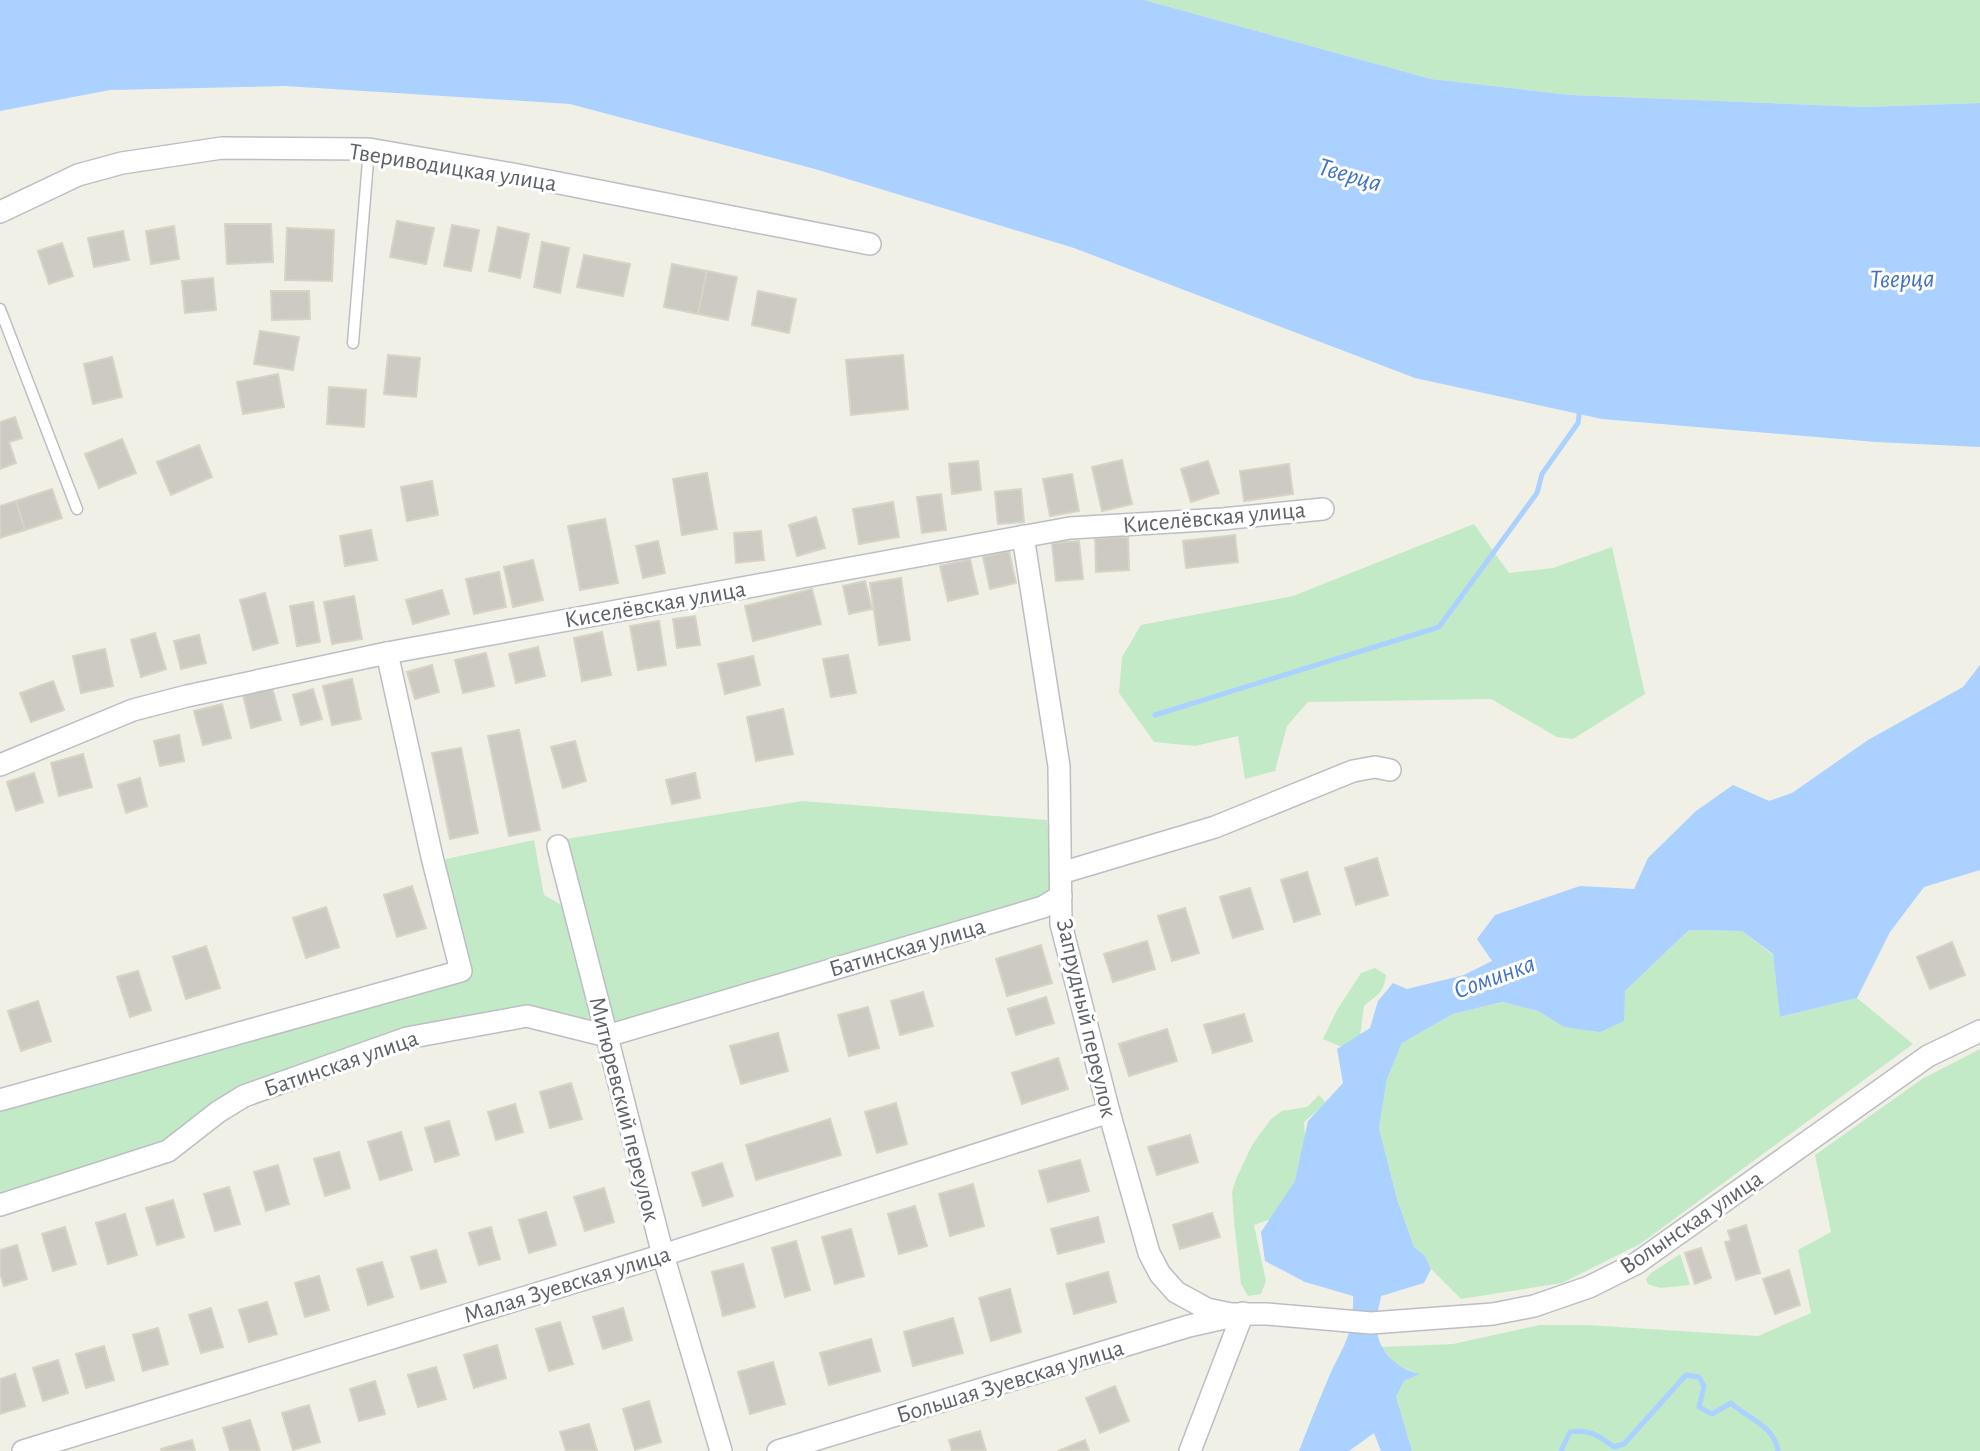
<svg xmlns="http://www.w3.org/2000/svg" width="1980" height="1451" font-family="'Alegreya Sans',sans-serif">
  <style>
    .green { fill: #c3eac7 }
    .water { fill: #aad1ff }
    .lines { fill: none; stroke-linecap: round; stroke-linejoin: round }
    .stream { stroke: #aad1ff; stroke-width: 5 }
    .building { fill: #cdcac4; stroke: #d7d3c5; stroke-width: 2 }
    .service-casing { stroke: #bbbec3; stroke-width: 13 }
    .minor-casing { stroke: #bbbec3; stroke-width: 24 }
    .service { stroke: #fff; stroke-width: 10 }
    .minor { stroke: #fff; stroke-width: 21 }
    .labels { text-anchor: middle; stroke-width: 6; stroke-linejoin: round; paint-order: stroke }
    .street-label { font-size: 24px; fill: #5e6268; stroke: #fff }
    .water-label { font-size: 26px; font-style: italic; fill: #4073c4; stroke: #fff }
  </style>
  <rect width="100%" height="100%" fill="#f1f0e7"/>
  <g class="green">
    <path d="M1144 0H1980V103L1864 107 1571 95 1431 79Z"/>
    <path d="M1474 524 1509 573 1553 568 1612 547 1645 694 1573 739 1557 737 1491 699 1308 702 1287 726 1275 771 1245 779 1238 736 1195 746 1154 742 1119 693 1122 657 1141 625 1293 596Z"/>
    <path d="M802 801 1047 820 1054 894 626 1023 607 1022 574 897 566 839Z"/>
    <path d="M534 840 544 895 560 904 568 914 596 1026 527 1010 243 1091 162 1147 0 1197V1105L464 975 439 868 446 859Z"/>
    <path d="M1689 930 1742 931 1773 955 1781 1017 1857 998 1913 1044 1640 1244 1562 1283 1461 1299 1431 1269 1425 1256 1414 1247 1397 1199 1379 1128 1387 1079 1402 1043 1453 1014 1502 1002 1538 1011 1564 1027 1625 991Z"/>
    <path d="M1375 968 1386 975C1384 993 1377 995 1364 1006L1359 1045 1339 1046 1323 1039 1337 1010 1361 973Z"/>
    <path d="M1980 1049V1451H1412L1395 1397 1404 1381 1419 1374 1395 1364 1381 1347 1453 1344 1540 1325H1587L1758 1336 1811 1313 1798 1250 1831 1232 1815 1155 1922 1079Z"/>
    <path d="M1319 1095 1326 1103 1304 1122 1306 1149 1296 1186 1271 1219 1254 1225 1266 1281 1261 1294 1248 1296 1241 1284 1234 1221 1232 1192 1236 1179 1252 1145 1271 1119 1282 1111 1307 1107Z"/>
    <path d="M1680 1254 1690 1285 1660 1288 1648 1284 1646 1279 1651 1273Z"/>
  </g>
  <g class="water">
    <path d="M0 0H1144L1431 79 1571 95 1864 107 1980 103V447L1876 442 1602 419 1415 378 1074 248 815 169 570 104 285 86 110 90 0 111Z"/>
    <path d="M1980 665V870L1924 887 1890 932 1857 998 1780 1017 1773 954 1742 931 1689 930 1625 991 1624 1021 1600 1032 1564 1027 1538 1011 1502 1002 1453 1014 1402 1043 1387 1079 1379 1128 1397 1199 1414 1247 1425 1256 1431 1269 1424 1283 1381 1296C1380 1304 1376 1315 1376 1323 1377 1351 1395 1368 1420 1374L1404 1381 1396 1397 1412 1451H1381L1374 1433 1349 1451H1299C1308 1427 1318 1403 1328 1379 1343 1345 1354 1336 1353 1296L1305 1282 1265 1261 1261 1232 1295 1181 1308 1121 1343 1083 1337 1049 1370 1028 1378 1001 1393 983 1407 989 1464 975 1492 961 1477 939 1495 915 1580 886 1634 889 1648 858 1696 811 1733 785 1769 801 1792 793 1868 740 1963 687Z"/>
  </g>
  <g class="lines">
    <g class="stream">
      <path d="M1155 715 1439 627 1537 493 1542 474 1578 423 1580 408"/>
      <path d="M1561 1451 1570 1432C1589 1429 1598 1435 1614 1447L1624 1444 1686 1375 1699 1377 1704 1386 1699 1407 1712 1414 1731 1403C1748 1419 1774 1425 1778 1451"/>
    </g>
  </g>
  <g class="building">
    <path d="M397 221 434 228 426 264 390 257Z"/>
    <path d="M225 224H271L273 262 227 264Z"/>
    <path d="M452 225 479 230 471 271 444 266Z"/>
    <path d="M174 226 179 259 151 264 146 231Z"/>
    <path d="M498 227 529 234 520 278 489 271Z"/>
    <path d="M287 228 334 230 332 281 285 280Z"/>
    <path d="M123 231 129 260 94 267 88 238Z"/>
    <path d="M542 242 569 248 560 293 534 287Z"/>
    <path d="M62 243 73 276 49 284 38 251Z"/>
    <path d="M584 255 630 264 623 296 577 287Z"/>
    <path d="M672 264 707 271 698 314 664 307Z"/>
    <path d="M707 271 737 277 728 320 698 314Z"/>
    <path d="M213 278 216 310 185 313 182 281Z"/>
    <path d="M271 291H309L310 319 272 320Z"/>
    <path d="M758 291 796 299 789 333 752 325Z"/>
    <path d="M260 331 299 337 293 370 254 364Z"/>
    <path d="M388 355 420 358 416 397 384 394Z"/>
    <path d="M903 355 908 409 851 415 846 360Z"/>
    <path d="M112 357 122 397 93 404 84 364Z"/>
    <path d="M278 374 284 407 243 414 237 382Z"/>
    <path d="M329 387 366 390 364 427 327 424Z"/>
    <path d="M15 417 22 438 9 442 16 463 0 469V422Z"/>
    <path d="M122 439 136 473 99 488 85 454Z"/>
    <path d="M199 445 212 477 171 495 157 462Z"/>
    <path d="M1122 460 1132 504 1102 511 1092 467Z"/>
    <path d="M978 461 981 490 952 494 949 464Z"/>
    <path d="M1208 461 1219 493 1191 502 1181 469Z"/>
    <path d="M1289 464 1293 494 1244 501 1240 471Z"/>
    <path d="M707 473 717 529 682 535 673 479Z"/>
    <path d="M1072 474 1079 511 1050 516 1043 479Z"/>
    <path d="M432 481 438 515 407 521 401 487Z"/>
    <path d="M52 489 62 518 25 530 16 501Z"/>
    <path d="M1021 489 1024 522 998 524 995 492Z"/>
    <path d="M941 494 946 530 922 533 917 497Z"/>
    <path d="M16 501 25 530 0 538V506Z"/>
    <path d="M893 502 899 537 859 544 853 509Z"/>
    <path d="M816 517 825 548 797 556 789 525Z"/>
    <path d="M605 519 618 583 580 590 568 526Z"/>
    <path d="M371 530 377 560 345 566 340 536Z"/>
    <path d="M761 531 764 560 736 563 734 533Z"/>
    <path d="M1235 535 1238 562 1186 568 1183 541Z"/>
    <path d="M1128 537 1129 570 1096 572 1095 538Z"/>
    <path d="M658 541 665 573 643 578 636 546Z"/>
    <path d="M1079 541 1083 579 1056 581 1052 543Z"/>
    <path d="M1009 551 1016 583 990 589 983 557Z"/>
    <path d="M970 559 978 594 948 601 940 566Z"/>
    <path d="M533 560 543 600 513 607 504 567Z"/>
    <path d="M499 572 506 607 474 614 466 579Z"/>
    <path d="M901 578 910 640 879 645 870 583Z"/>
    <path d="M865 581 872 609 849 614 843 586Z"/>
    <path d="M812 589 821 624 753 641 745 606Z"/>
    <path d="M442 590 449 614 413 624 406 600Z"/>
    <path d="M265 593 278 643 253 650 240 600Z"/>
    <path d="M354 596 362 639 332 644 324 602Z"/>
    <path d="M313 602 320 642 297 646 290 606Z"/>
    <path d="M695 616 700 645 677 648 673 619Z"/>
    <path d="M659 621 666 665 638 670 630 626Z"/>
    <path d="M602 632 611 675 582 681 574 638Z"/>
    <path d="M155 633 166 669 141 677 131 640Z"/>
    <path d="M199 635 206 663 181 669 174 641Z"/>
    <path d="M538 647 545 676 516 683 509 654Z"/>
    <path d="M105 649 113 686 81 693 73 656Z"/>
    <path d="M486 653 494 686 463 693 455 660Z"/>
    <path d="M848 655 856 693 831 697 823 659Z"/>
    <path d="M753 656 760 685 725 694 718 664Z"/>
    <path d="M432 665 439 692 415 699 407 672Z"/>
    <path d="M352 679 361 719 332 725 323 686Z"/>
    <path d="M53 681 64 710 31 722 20 693Z"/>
    <path d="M272 687 281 720 251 728 243 695Z"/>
    <path d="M313 689 322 719 301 725 293 695Z"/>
    <path d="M222 704 231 738 203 745 194 711Z"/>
    <path d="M783 709 793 754 756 761 747 717Z"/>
    <path d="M519 730 540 830 509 836 488 736Z"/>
    <path d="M179 735 184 761 160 766 154 741Z"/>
    <path d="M575 741 586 781 563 788 551 747Z"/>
    <path d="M461 748 478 833 450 839 432 753Z"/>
    <path d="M83 754 92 787 59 796 51 763Z"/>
    <path d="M34 773 43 802 16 811 7 782Z"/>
    <path d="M695 773 700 798 672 804 666 780Z"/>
    <path d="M140 778 147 806 126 813 118 785Z"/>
    <path d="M1377 858 1388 895 1356 905 1345 868Z"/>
    <path d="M1307 872 1320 914 1294 922 1281 880Z"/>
    <path d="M412 886 426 928 397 937 384 895Z"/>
    <path d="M1250 888 1263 929 1233 938 1220 897Z"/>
    <path d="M326 907 339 947 306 958 293 918Z"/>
    <path d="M1185 908 1199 953 1172 961 1158 916Z"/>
    <path d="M1147 941 1155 969 1113 982 1104 954Z"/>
    <path d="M1952 942 1965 975 1930 989 1917 957Z"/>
    <path d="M1041 945 1052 983 1007 996 996 959Z"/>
    <path d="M206 946 220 988 186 999 173 957Z"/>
    <path d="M138 971 151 1010 130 1017 117 977Z"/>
    <path d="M923 992 933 1026 900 1035 891 1001Z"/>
    <path d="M1046 997 1054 1023 1016 1035 1008 1009Z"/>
    <path d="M38 1001 51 1041 21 1051 8 1011Z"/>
    <path d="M868 1007 879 1048 849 1056 838 1015Z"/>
    <path d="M1244 1014 1252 1041 1213 1053 1204 1025Z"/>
    <path d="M1167 1029 1177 1061 1129 1076 1119 1044Z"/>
    <path d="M778 1033 788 1071 741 1084 730 1046Z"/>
    <path d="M1058 1058 1068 1089 1022 1104 1012 1073Z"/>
    <path d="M571 1083 582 1119 550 1128 540 1092Z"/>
    <path d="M896 1103 907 1144 877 1153 865 1112Z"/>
    <path d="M515 1104 523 1132 496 1140 488 1112Z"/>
    <path d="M830 1119 841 1155 756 1180 746 1145Z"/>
    <path d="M449 1121 459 1155 435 1162 425 1128Z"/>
    <path d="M401 1132 412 1170 380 1180 368 1142Z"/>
    <path d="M1190 1135 1198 1162 1157 1175 1148 1147Z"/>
    <path d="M339 1152 350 1188 325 1196 314 1159Z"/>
    <path d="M1080 1160 1089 1191 1048 1202 1039 1171Z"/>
    <path d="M722 1163 733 1196 703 1206 692 1173Z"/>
    <path d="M278 1165 289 1204 266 1211 254 1172Z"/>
    <path d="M973 1184 984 1226 950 1236 939 1194Z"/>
    <path d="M229 1187 240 1224 215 1231 204 1194Z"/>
    <path d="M604 1188 614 1222 585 1231 574 1197Z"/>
    <path d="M173 1200 184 1237 157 1245 146 1208Z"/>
    <path d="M915 1206 927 1246 899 1254 888 1214Z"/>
    <path d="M546 1212 556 1245 529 1253 519 1220Z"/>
    <path d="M1212 1213 1220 1237 1180 1249 1173 1225Z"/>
    <path d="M125 1214 137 1255 108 1264 96 1223Z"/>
    <path d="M1098 1217 1104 1242 1058 1254 1051 1229Z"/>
    <path d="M1746 1225 1760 1273 1736 1280 1725 1242 1731 1241 1728 1231Z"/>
    <path d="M65 1227 76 1264 53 1271 42 1234Z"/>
    <path d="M491 1227 500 1259 479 1265 469 1233Z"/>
    <path d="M851 1229 864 1276 835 1284 822 1237Z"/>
    <path d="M796 1241 810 1290 785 1297 772 1248Z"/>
    <path d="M17 1245 27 1279 4 1286 0 1273V1250Z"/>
    <path d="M1701 1248 1711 1278 1695 1284 1685 1253Z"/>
    <path d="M436 1250 446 1282 421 1289 411 1257Z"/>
    <path d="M382 1262 393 1297 368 1305 357 1269Z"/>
    <path d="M743 1264 755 1307 723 1316 712 1272Z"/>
    <path d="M1789 1270 1800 1305 1775 1314 1763 1279Z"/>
    <path d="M1108 1272 1116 1302 1074 1314 1066 1284Z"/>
    <path d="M319 1276 329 1310 305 1317 295 1283Z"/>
    <path d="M1010 1289 1021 1332 991 1341 979 1298Z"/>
    <path d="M267 1302 277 1334 249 1342 239 1310Z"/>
    <path d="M211 1308 223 1347 201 1353 189 1315Z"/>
    <path d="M623 1308 632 1340 603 1349 593 1317Z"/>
    <path d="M953 1318 963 1353 913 1366 904 1332Z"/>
    <path d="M560 1322 573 1364 549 1371 536 1329Z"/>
    <path d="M158 1328 168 1364 143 1371 133 1335Z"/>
    <path d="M871 1339 880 1371 829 1385 820 1353Z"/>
    <path d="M497 1345 506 1378 474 1388 464 1355Z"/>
    <path d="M104 1346 114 1380 86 1388 76 1354Z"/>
    <path d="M58 1360 68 1393 43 1401 33 1368Z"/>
    <path d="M773 1362 785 1404 750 1414 738 1372Z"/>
    <path d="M436 1367 446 1399 418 1407 408 1375Z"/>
    <path d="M15 1374 25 1406 0 1414V1379Z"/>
    <path d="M375 1381 385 1414 359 1421 350 1389Z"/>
    <path d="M1115 1386 1129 1421 1100 1433 1086 1398Z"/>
    <path d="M649 1401 661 1442 635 1450 623 1409Z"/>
    <path d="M309 1405 320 1442 293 1450 282 1413Z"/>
    <path d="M250 1420 260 1451H230L223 1428Z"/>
    <path d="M589 1424 597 1451H566L560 1432Z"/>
    <path d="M980 1431 986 1451H952L949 1440Z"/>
    <path d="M192 1440 195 1451H162L161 1449Z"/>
    <path d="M1085 1440 1089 1451H1058Z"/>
  </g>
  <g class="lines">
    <defs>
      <g id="service">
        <path d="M0 309 77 509"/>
        <path d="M353 343 369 149"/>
      </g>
      <g id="minor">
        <path d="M0 212 78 175 122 163 222 148 369 149 518 175 870 244"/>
        <path d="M1023 536 1059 766 1061 924 1109 1112 1149 1253 1160 1274 1176 1292 1207 1309 1231 1314H1267L1371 1323 1493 1314 1534 1306 1589 1287 1637 1263 1928 1056 1980 1031"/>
        <path d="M0 765 133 710 187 696 387 653 1070 528 1222 519 1323 509"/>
        <path d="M558 846 663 1255 721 1451"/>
        <path d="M1061 873 1215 827 1353 771 1375 767 1390 770"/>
        <path d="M0 1100 461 971 432 857 387 653"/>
        <path d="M0 1205 168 1151 218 1112 244 1096 407 1038 527 1016 607 1036 1043 907 1061 896"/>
        <path d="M23 1451 663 1255 1109 1112"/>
        <path d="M778 1451 1189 1326 1229 1317"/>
        <path d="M1190 1451 1243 1313"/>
      </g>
    </defs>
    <use href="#service" class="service-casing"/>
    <use href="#minor" class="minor-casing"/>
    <use href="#service" class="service"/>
    <use href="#minor" class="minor"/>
  </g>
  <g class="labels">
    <g class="street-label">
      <text transform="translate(453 167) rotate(9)" y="8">Твериводицкая улица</text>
      <text transform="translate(1214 517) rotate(-5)" y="8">Киселёвская улица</text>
      <text transform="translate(655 604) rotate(-10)" y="8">Киселёвская улица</text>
      <text transform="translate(907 947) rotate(-16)" y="8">Батинская улица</text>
      <text transform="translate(1087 1018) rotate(77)" y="8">Запрудный переулок</text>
      <text transform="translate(341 1063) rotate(-19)" y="8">Батинская улица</text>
      <text transform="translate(625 1109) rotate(76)" y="8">Митюревский переулок</text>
      <text transform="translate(1691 1222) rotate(-34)" y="8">Волынская улица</text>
      <text transform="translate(567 1284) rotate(-17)" y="8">Малая Зуевская улица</text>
      <text transform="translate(1010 1381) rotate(-17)" y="8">Большая Зуевская улица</text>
    </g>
    <g class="water-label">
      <text transform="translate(1350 174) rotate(16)" y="9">Тверца</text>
      <text transform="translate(1902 278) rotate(-1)" y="9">Тверца</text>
      <text transform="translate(1494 976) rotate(-20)" y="9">Соминка</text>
    </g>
  </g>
</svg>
